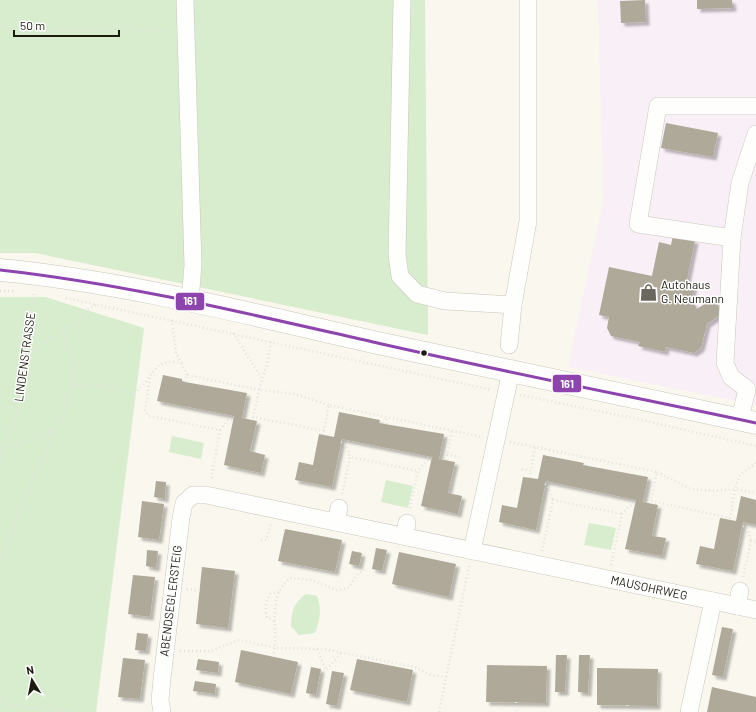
<svg xmlns="http://www.w3.org/2000/svg" width="756" height="712" font-family="Barlow,sans-serif">
  <style>
    .commercial { fill: #f9f0f7 }
    .green { fill: #d7edcd }
    .building { fill: #aea999; filter: url(#shadow) }
    .lines { fill: none; stroke-linecap: round; stroke-linejoin: round }
    .minor-casing { stroke: #c9c6bc; stroke-width: 18 }
    .major-casing { stroke: #c9c6bc; stroke-width: 23 }
    .path { stroke: #e2e2df; stroke-width: 2.5; stroke-dasharray: 1 3; stroke-linecap: butt }
    .minor { stroke: #fefefc; stroke-width: 17 }
    .major { stroke: #fefefc; stroke-width: 22 }
    .bus-1-casing { stroke: #fff; stroke-width: 6 }
    .bus-1 { stroke: #8e44ad; stroke-width: 3 }
    .bus-dot { fill: #1d1b10; stroke: #fff; stroke-width: 1.5 }
    .labels { text-anchor: middle; stroke-width: 3; stroke-linejoin: round; paint-order: stroke }
    .poi-label { font-size: 12px; fill: #1d1b10; stroke: #fff; text-anchor: start }
    .street-label { font-size: 12px; fill: #1d1b10; stroke: #fff }
    .line-badge { stroke: #fff; stroke-width: 1.5 }
    .badge-label { font-size: 11px; text-anchor: middle; font-weight: bold; fill: #fff }
  </style>
  <defs>
    <filter id="shadow"><feDropShadow dx="3.5" dy="3.5" stdDeviation="1" flood-color="#0004"/></filter>
  </defs>
  <rect width="100%" height="100%" fill="#faf7ee"/>
  <path class="commercial" d="M598 0H756V405L568 367 603 202Z"/>
  <g class="green">
    <path d="M0 0H425L428 335 35 253H0Z"/>
    <path d="M0 297H45L144 328 96 712H0Z"/>
    <path d="M172 436 204 443 201 459 169 452Z"/>
    <path d="M386 480 413 486 408 508 381 502Z"/>
    <path d="M589 523 616 528 611 550 584 545Z"/>
    <path d="M306 594 317 596C322 610 320 619 315 633L299 635 291 626C291 612 294 602 306 594Z"/>
  </g>
  <g class="building">
    <path d="M645 0 646 22 621 23 620 1Z"/>
    <path d="M697 0H732L733 8 697 9Z"/>
    <path d="M666 123 718 133 713 157 661 148Z"/>
    <path d="M673 235 695 240 686 285 694 286 690 303H694L697 309 713 298 723 313 707 324 701 348 694 353 666 347 665 352 638 346 640 342 611 336 607 328 609 317 599 315 609 267 652 276 659 242 671 245Z"/>
    <path d="M163 375 182 379V381L185 382 247 393 242 418 257 421 250 451 265 455 261 473 224 465 234 416 157 401Z"/>
    <path d="M339 412 380 420 379 423 444 434 439 459 455 462 448 493 462 496 458 514 421 506 432 457 342 439 332 487 295 480 299 462 313 465 319 434 334 437Z"/>
    <path d="M543 455 584 463 583 465 648 477 643 502 658 505 652 536 666 538 662 556 625 549 636 500 546 481 536 530 499 522 502 505 517 508 523 477 538 479Z"/>
    <path d="M156 481 166 482 165 499 154 497Z"/>
    <path d="M741 496 756 500V525L743 522 733 571 696 564 700 546 714 549 720 518 736 521Z"/>
    <path d="M142 501 164 504 159 540 138 537Z"/>
    <path d="M285 529 342 540 335 572 278 561Z"/>
    <path d="M376 548 387 550 382 571 372 569Z"/>
    <path d="M147 550 158 551 156 568 146 566Z"/>
    <path d="M352 551 362 553 359 566 349 564Z"/>
    <path d="M399 552 456 564 449 597 392 584Z"/>
    <path d="M202 567 235 571 228 628 196 624Z"/>
    <path d="M133 575 155 577 150 617 128 614Z"/>
    <path d="M722 627 733 629 723 677 712 675Z"/>
    <path d="M137 633 148 634 146 651 135 650Z"/>
    <path d="M241 650 298 662 291 694 235 682Z"/>
    <path d="M556 655H567L565 692H555Z"/>
    <path d="M579 655H590L588 693 578 692Z"/>
    <path d="M123 658 145 660 140 699 118 697Z"/>
    <path d="M198 659 219 662 218 673 196 670Z"/>
    <path d="M357 659 413 670 407 702 350 690Z"/>
    <path d="M487 665 547 666 546 703 486 702Z"/>
    <path d="M311 667 321 669 316 695 306 693Z"/>
    <path d="M597 668 658 669 657 706 597 705Z"/>
    <path d="M332 671 344 673 337 706 326 704Z"/>
    <path d="M195 681 216 684 215 694 193 691Z"/>
    <path d="M712 687 756 697V712H707Z"/>
  </g>
  <g class="lines">
    <defs>
      <g id="minor">
        <path d="M185 0 193 265 190 301"/>
        <path d="M402 0 397 255 400 276 417 294 445 301 513 305"/>
        <path d="M732 238 740 183 756 134"/>
        <path d="M509 345 513 305 528 221V0"/>
        <path d="M740 419 747 389 731 377 725 363 732 238 638 224 658 106H756"/>
        <path d="M336 522 339 508"/>
        <path d="M404 536 407 523"/>
        <path d="M472 551 511 371"/>
        <path d="M737 606 740 591"/>
        <path d="M162 712 160 700 162 679 181 518 184 503 193 495H206L756 610"/>
        <path d="M689 712 713 601"/>
      </g>
      <path id="major" d="M0 270C126 282 250 314 373 342 500 370 628 396 756 423"/>
    </defs>
    <use href="#minor" class="minor-casing"/>
    <use href="#major" class="major-casing"/>
    <g class="path">
      <path d="M0 26 16 32 128 29 172 32"/>
      <path d="M0 291H14"/>
      <path d="M66 298 492 390"/>
      <path d="M172 320 176 353 182 364"/>
      <path d="M62 331 75 365 72 386"/>
      <path d="M233 333 262 379"/>
      <path d="M271 342 267 364 259 390 295 394 329 405"/>
      <path d="M24 363 49 339 73 325 88 309 96 305"/>
      <path d="M150 378 145 411 149 416 220 430 211 480"/>
      <path d="M185 382 187 375 259 390 253 417 324 431"/>
      <path d="M520 395 628 417 756 446"/>
      <path d="M386 424 387 417"/>
      <path d="M220 430 228 420H233"/>
      <path d="M323 435 329 405 482 437"/>
      <path d="M341 442 346 445 350 457"/>
      <path d="M510 442 535 447"/>
      <path d="M3 449 54 431"/>
      <path d="M447 454 459 457"/>
      <path d="M446 460 452 431"/>
      <path d="M0 463 3 449 20 401 34 292"/>
      <path d="M522 469 531 471 535 447 657 472 651 501 730 518 735 489 756 493"/>
      <path d="M657 472 691 489 715 491 735 489 740 475 756 463"/>
      <path d="M530 478 531 471"/>
      <path d="M545 484 549 488 553 500"/>
      <path d="M342 494 350 457 418 471"/>
      <path d="M410 508 418 471 427 460H431"/>
      <path d="M743 526 747 528 751 541"/>
      <path d="M261 540H266L271 524"/>
      <path d="M542 551 553 500 622 514"/>
      <path d="M0 564 22 503 65 409 72 386C96 383 110 385 132 394 155 381 152 354 182 364L187 375"/>
      <path d="M611 565 622 514 628 507 635 504"/>
      <path d="M743 577 751 541 756 542"/>
      <path d="M187 589 200 591"/>
      <path d="M274 621 267 617C265 607 265 601 271 593L280 592"/>
      <path d="M317 649 326 670 341 653"/>
      <path d="M180 651H210L239 640 276 648 324 649 415 667 431 675 446 677"/>
      <path d="M273 657C280 632 265 597 290 578L312 580 337 590 348 588 358 574 366 568"/>
      <path d="M0 695 13 706 70 712"/>
      <path d="M516 702V712"/>
      <path d="M0 704 12 706"/>
      <path d="M627 705V712"/>
      <path d="M439 712 469 566"/>
    </g>
    <use href="#minor" class="minor"/>
    <use href="#major" class="major"/>
    <defs>
      <path id="bus-1" d="M0 270C126 284 249 314 373 342 500 371 628 396 756 423"/>
    </defs>
    <use href="#bus-1" class="bus-1-casing"/>
    <use href="#bus-1" class="bus-1"/>
  </g>
  <defs>
    <symbol id="shop-bare" viewBox="-9 -9 18 18"><path d="M-5-2.5h2.3a2.7 3.5 0 0 1 5.4 0H5L5.5 6h-11ZM-1.5-2.5h3a1.5 2.3 0 0 0-3 0Z" fill="#6a685e" stroke="#fff" stroke-width="2.5" paint-order="stroke"/></symbol>
  </defs>
  <g fill-rule="evenodd">
    <use href="#shop-bare" x="636" y="280" width="25" height="25"/>
  </g>
  <circle class="bus-dot" cx="424" cy="353" r="3.5"/>
  <g class="labels">
    <g class="poi-label">
      <text x="661" y="289">Autohaus<tspan x="661" dy="14">G. Neumann</tspan></text>
    </g>
    <g class="street-label">
      <text transform="translate(25 357) rotate(-82)" y="4">LINDENSTRASSE</text>
      <text transform="translate(649 588) rotate(12)" y="4">MAUSOHRWEG</text>
      <text transform="translate(171 601) rotate(-83)" y="4">ABENDSEGLERSTEIG</text>
    </g>
  </g>
  <g class="line-badge">
    <rect x="175" y="292" width="30" height="19" rx="4" fill="#8e44ad"/>
    <rect x="552" y="374" width="30" height="19" rx="4" fill="#8e44ad"/>
  </g>
  <g class="badge-label">
    <text x="190" y="305">161</text>
    <text x="567" y="388">161</text>
  </g>
  <g transform="translate(32 680) rotate(350)" stroke="#ffffff" stroke-width="3" paint-order="stroke">
  <path d="M0-3L7 15L0 10L-7 15Z" fill="#1d1b10"/>
  <text y="-6" font-size="11" font-weight="bold" text-anchor="middle" fill="#1d1b10">N</text>
  </g>
  <path d="M14 30v6h105v-6" fill="none" stroke="#1d1b10" stroke-width="2"/>
  <text x="20" y="30" font-size="12" fill="#1d1b10" stroke="#ffffff" stroke-width="3" paint-order="stroke">50 m</text>
</svg>
